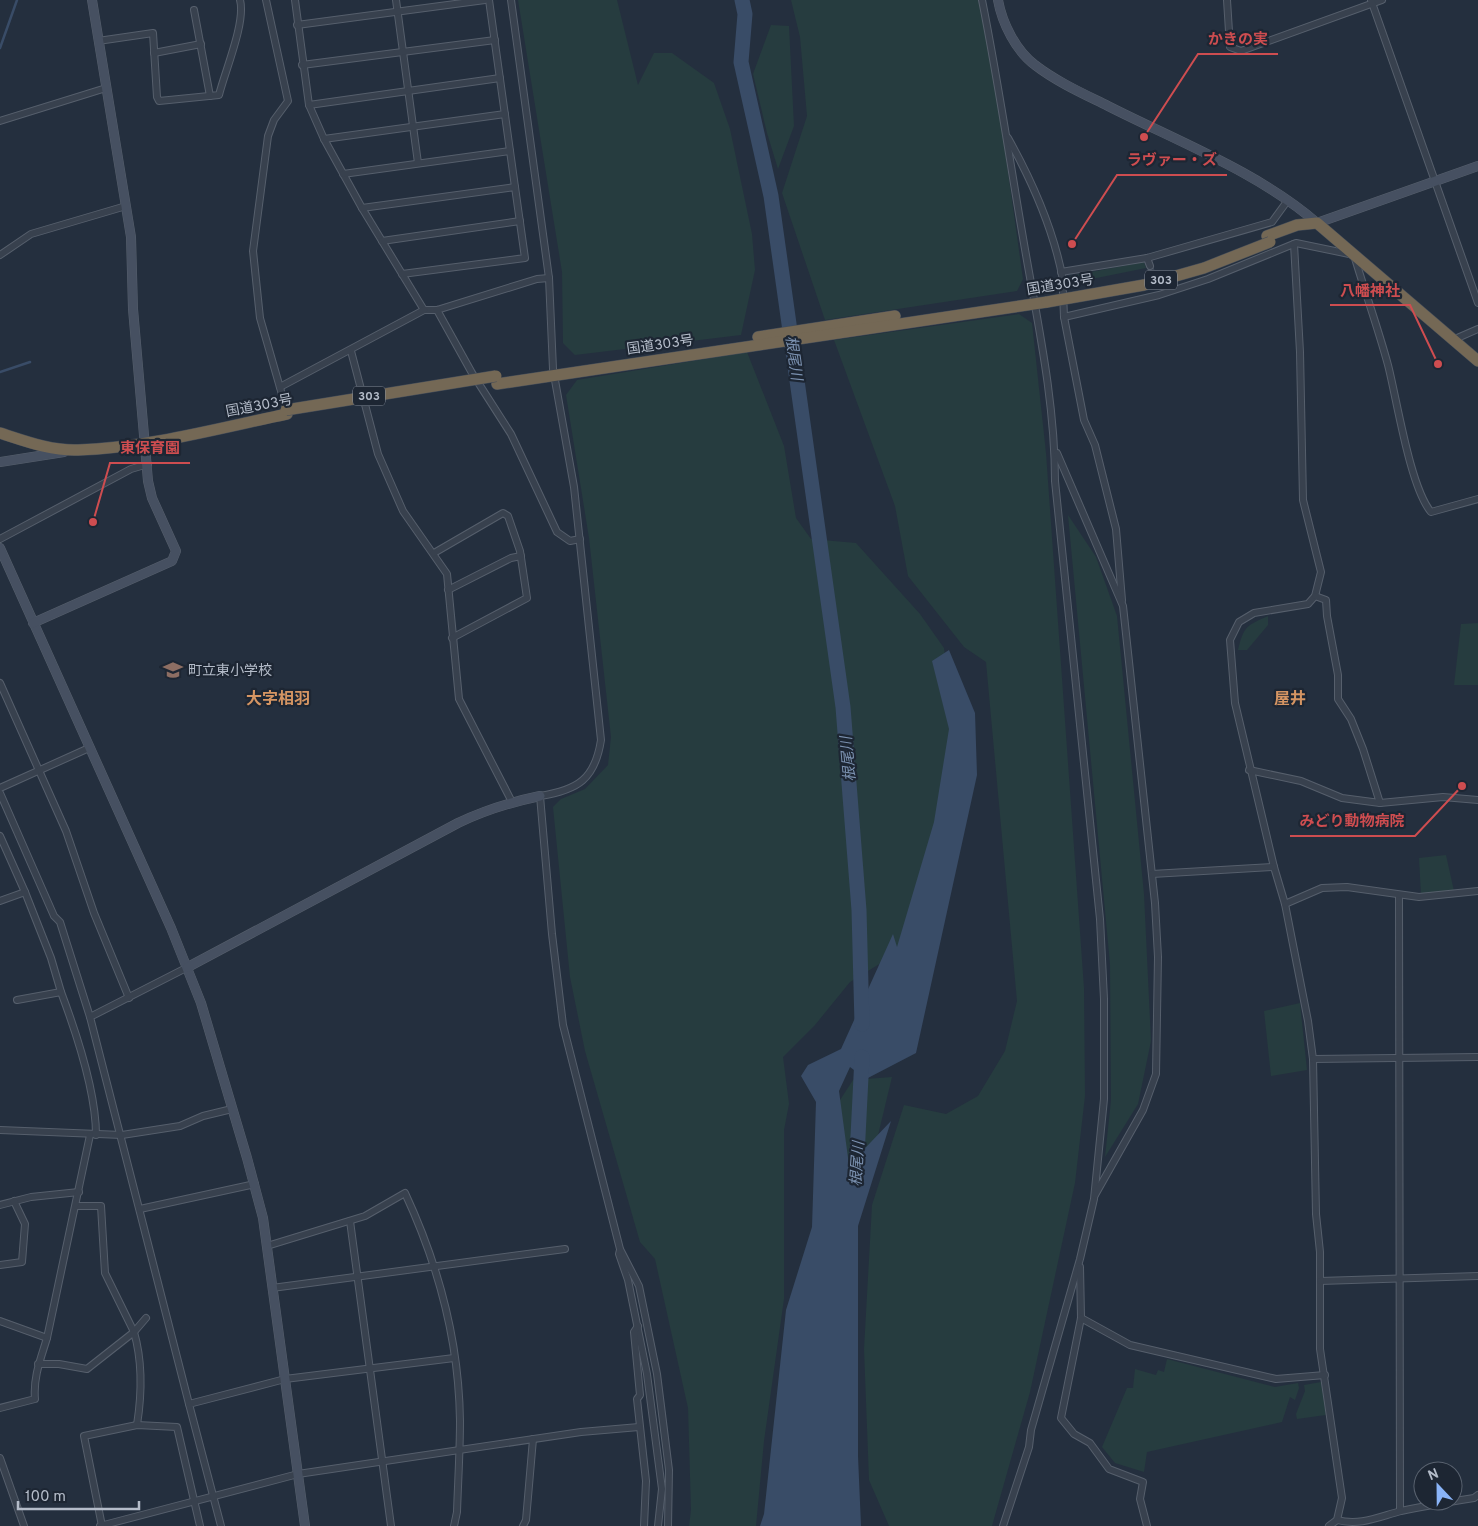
<svg xmlns="http://www.w3.org/2000/svg" width="1478" height="1526" font-family="Overpass,'Noto Sans JP',sans-serif">
  <style>
    .green { fill: #263c3f }
    .water { fill: #394c67 }
    .lines { fill: none; stroke-linecap: round; stroke-linejoin: round }
    .stream { stroke: #394c67; stroke-width: 2.5 }
    .river { stroke: #394c67; stroke-width: 15 }
    .street-tunnel { stroke: #3a4453; stroke-width: 6; stroke-dasharray: 6 3; stroke-linecap: butt }
    .street-casing { stroke: #565f6c; stroke-width: 8 }
    .secondary-casing { stroke: #565f6c; stroke-width: 10 }
    .highway-casing { stroke: #434c59; stroke-width: 12 }
    .street { stroke: #38414e; stroke-width: 6 }
    .secondary { stroke: #465061; stroke-width: 9 }
    .highway { stroke: #746855; stroke-width: 11 }
    .highway-bridge-casing { stroke: #434c59; stroke-width: 12; stroke-linecap: butt }
    .highway-bridge { stroke: #746855; stroke-width: 11 }
    .labels { text-anchor: middle; stroke-width: 4.5; stroke-linejoin: round; paint-order: stroke }
    .shield { fill: #1d2633; stroke: #878f9c; stroke-width: 1 }
    .shield-label { font-size: 12px; font-weight: bold; fill: #b4bcc9 }
    .street-label { font-size: 14px; fill: #b4bcc9; stroke: #1d2633 }
    .poi-label { font-size: 14px; fill: #b4bcc9; stroke: #1d2633; text-anchor: start }
    .water-label { font-size: 15px; font-style: italic; fill: #7c92b1; stroke: #1d2633 }
    .quarter-label { font-size: 16px; font-weight: bold; fill: #d59563; stroke: #1d2633 }
    .leader { fill: none; stroke: #ce4d50; stroke-width: 2 }
    .callout-dot { fill: #ce4d50; stroke: #1d2633; stroke-width: 2 }
    .callout-label { font-size: 15px; text-anchor: middle; font-weight: bold; fill: #ce4d50; stroke: #1d2633; stroke-width: 4.5; stroke-linejoin: round; paint-order: stroke }
  </style>
  <rect width="100%" height="100%" fill="#242f3e"/>
  <g class="green">
    <path d="M518 0H617L638 85 654 53H672L714 83 730 129 752 234 755 270 741 335 575 355 563 343 562 272Z"/>
    <path d="M791 0H979L995 79 1023 279 1017 291 825 320 782 193 807 116 800 37Z"/>
    <path d="M771 25 789 26 794 126 778 169 767 133 753 74Z"/>
    <path d="M1144 262 1146 268 1072 283 1070 276Z"/>
    <path d="M1019 314 1032 323 1046 453 1084 988 1085 1096 1075 1183 1030 1392 992 1526H889L869 1480 864 1349 872 1205 904 1105 946 1114 978 1096 1005 1051 1017 1001 986 662 964 647 908 576 895 506 834 340Z"/>
    <path d="M747 352 784 446 796 518 811 539 856 543 920 614 944 648 957 746 912 944 850 982 815 1025 783 1057 789 1104 784 1130V1299L764 1441 756 1526H689L691 1510 688 1408 655 1259 640 1242 585 1051 570 977 553 807 561 799 585 789 608 765 611 737 589 538 566 395 577 380Z"/>
    <path d="M1068 515 1096 557 1117 616 1144 894 1151 1041 1138 1104 1105 1157 1111 1100 1110 964Z"/>
    <path d="M1268 616V625L1247 650H1238C1244 626 1246 626 1268 616Z"/>
    <path d="M1478 623V685H1454L1461 624Z"/>
    <path d="M1446 855 1454 891 1421 895 1419 858Z"/>
    <path d="M1300 1003 1307 1070 1271 1076 1264 1011Z"/>
    <path d="M892 1077 868 1177 826 1247 820 1131 853 1080Z"/>
    <path d="M1167 1359 1275 1387 1298 1383 1299 1388 1295 1400 1290 1397 1282 1422 1147 1452 1144 1472 1115 1463 1102 1447 1127 1388H1133L1135 1369 1156 1375 1158 1370 1164 1372Z"/>
    <path d="M1321 1382 1326 1415 1297 1419 1296 1414 1305 1391 1304 1385Z"/>
  </g>
  <path class="water" d="M949 650 975 713 977 775 916 1053 866 1079 850 1067 839 1091 849 1165 891 1121 858 1226V1456L861 1526H760L764 1514 786 1310 812 1227 816 1102 801 1076 808 1065 841 1049 893 934 897 947 934 822 949 729 932 661Z"/>
  <g class="lines">
    <g class="stream">
      <path d="M0 48 17 0"/>
      <path d="M0 372 30 362"/>
    </g>
    <g class="river">
      <path d="M742 0 745 14 741 62 771 196 843 707 859 910 862 1024"/>
      <path d="M856 1176 862 1057"/>
    </g>
    <path class="street-tunnel" d="M1150 266 1157 288"/>
    <defs>
      <g id="street">
        <path d="M266 0 288 101 274 120 268 136 253 251 260 318 287 412"/>
        <path d="M295 0 309 105 324 139 362 208 424 310H437L537 279 549 278"/>
        <path d="M396 0 418 163"/>
        <path d="M489 0 510 151"/>
        <path d="M511 0 549 278 553 369 574 487 601 740C595 779 578 790 540 796L552 934 563 1025 620 1249 639 1286 657 1374 669 1470 668 1526"/>
        <path d="M982 0C999 85 1011 170 1026 255 1039 329 1055 405 1055 481L1100 919 1104 999V1099L1094 1199 1080 1259 1031 1430 1029 1447 1003 1526"/>
        <path d="M1227 0 1230 47 1241 51 1382 0"/>
        <path d="M1371 0 1478 303"/>
        <path d="M194 10 210 96"/>
        <path d="M297 25 485 0"/>
        <path d="M98 41 153 33 157 97 159 101 219 95C225 71 246 22 240 0"/>
        <path d="M154 53 201 44"/>
        <path d="M302 65 495 40"/>
        <path d="M309 105 500 78"/>
        <path d="M0 121 106 88"/>
        <path d="M1008 138C1032 181 1054 231 1063 280"/>
        <path d="M324 139 505 114"/>
        <path d="M343 174 510 151 515 187"/>
        <path d="M362 208 515 187 525 258 402 274"/>
        <path d="M382 241 520 221"/>
        <path d="M1294 244 1300 352 1303 500 1321 572 1315 596 1308 604 1254 613 1239 622 1230 640 1235 703 1274 867 1285 904 1308 1021 1313 1059 1316 1214 1320 1252V1349L1342 1498 1337 1520 1329 1526"/>
        <path d="M0 255 31 234 126 206"/>
        <path d="M1147 258 1150 266"/>
        <path d="M1061 272 1147 258 1272 222 1288 200"/>
        <path d="M1063 292 1064 317 1084 420 1095 445 1116 529 1122 600"/>
        <path d="M437 310 472 373 511 434 557 532 570 541 580 539"/>
        <path d="M1064 317 1159 295 1208 279 1296 243 1354 255C1365 292 1378 328 1388 365 1397 400 1410 487 1431 512L1478 499"/>
        <path d="M1455 339 1478 329"/>
        <path d="M351 351 378 454 403 511 447 574 459 699 512 802"/>
        <path d="M280 387 424 310"/>
        <path d="M1057 453 1123 606 1155 903 1158 957 1156 1074 1143 1110 1095 1195"/>
        <path d="M0 539 131 469 148 464"/>
        <path d="M434 553 503 513 508 516 520 551 527 598 452 638"/>
        <path d="M448 590 511 558 521 556"/>
        <path d="M1315 596 1326 600 1327 616 1338 675V699L1351 719 1363 749 1380 803"/>
        <path d="M0 683 66 831 94 913 129 998"/>
        <path d="M1249 770 1301 781 1342 798 1380 803 1443 797 1478 800"/>
        <path d="M0 788 89 748"/>
        <path d="M0 793 54 916 60 922 90 1017"/>
        <path d="M0 836 25 892"/>
        <path d="M1152 874 1274 867"/>
        <path d="M1399 895 1400 1511"/>
        <path d="M0 901 25 892 51 958 61 992"/>
        <path d="M1285 904 1322 888 1347 887 1419 897 1478 891"/>
        <path d="M188 967 90 1017 189 1404"/>
        <path d="M17 1000 61 992C76 1032 96 1092 96 1135"/>
        <path d="M1313 1059 1478 1057"/>
        <path d="M0 1130 122 1135 180 1126 203 1116 232 1109"/>
        <path d="M0 1205 31 1197 79 1192"/>
        <path d="M76 1206H101L105 1273 134 1332 146 1318"/>
        <path d="M140 1209 255 1184"/>
        <path d="M350 1221 391 1526"/>
        <path d="M267 1246 365 1216 405 1193C438 1264 459 1343 460 1421 460 1451 458 1482 457 1512L454 1526"/>
        <path d="M620 1250 619 1254 628 1280 647 1374 662 1489 658 1526"/>
        <path d="M0 1265 22 1262 25 1224 14 1201"/>
        <path d="M1080 1267 1081 1318 1061 1418 1074 1434 1090 1443 1109 1469 1143 1482 1140 1499 1147 1526"/>
        <path d="M1320 1281 1478 1276"/>
        <path d="M272 1288 565 1249"/>
        <path d="M1081 1318 1130 1345 1276 1379 1325 1375"/>
        <path d="M0 1321 47 1338"/>
        <path d="M638 1326 634 1332 640 1395 637 1399 646 1481 644 1526"/>
        <path d="M38 1364H59L87 1369 134 1332C143 1363 142 1393 137 1425"/>
        <path d="M0 1408 35 1399C33 1377 41 1358 47 1338L90 1135"/>
        <path d="M0 1458 24 1526"/>
        <path d="M1337 1520C1360 1526 1378 1517 1401 1511 1425 1506 1449 1502 1474 1498L1478 1495"/>
        <path d="M100 1526 298 1474 581 1432 639 1427"/>
        <path d="M102 1526 84 1436 137 1425 177 1427 200 1526"/>
        <path d="M221 1526 189 1404 285 1379 454 1358"/>
        <path d="M523 1526 526 1520 533 1439"/>
      </g>
      <g id="secondary">
        <path d="M998 0C1002 23 1016 51 1035 65 1057 82 1084 94 1108 106 1177 141 1260 173 1317 223L1478 166"/>
        <path d="M0 462 64 452"/>
        <path d="M0 548 171 928 201 1003 247 1158 263 1218 305 1526"/>
        <path d="M33 623 172 561 176 551 152 498 148 481 133 309 131 237 92 0"/>
        <path d="M188 967 458 823C485 810 511 802 540 796"/>
      </g>
      <g id="highway">
        <path d="M1267 236 1297 225 1317 223 1478 361"/>
        <path d="M758 337 895 316"/>
        <path d="M497 384 1047 302"/>
        <path d="M0 433C25 441 51 451 78 450 146 448 220 428 287 414"/>
      </g>
    </defs>
    <use href="#street" class="street-casing"/>
    <use href="#secondary" class="secondary-casing"/>
    <use href="#highway" class="highway-casing"/>
    <use href="#street" class="street"/>
    <use href="#secondary" class="secondary"/>
    <use href="#highway" class="highway"/>
    <defs>
      <g id="highway-bridge">
        <path d="M1047 302 1144 285 1204 268 1270 242"/>
        <path d="M286 410 496 376"/>
      </g>
    </defs>
    <use href="#highway-bridge" class="highway-bridge-casing"/>
    <use href="#highway-bridge" class="highway-bridge"/>
  </g>
  <defs>
    <symbol id="school-bare" viewBox="-9 -9 18 18"><path d="M0-5L7-2L0 1L-7-2ZM-4 1L0 2.5L4 1V4Q0 6-4 4Z" fill="#8d6e63" stroke="#1d2633" stroke-width="2.5" paint-order="stroke"/></symbol>
  </defs>
  <g fill-rule="evenodd">
    <use href="#school-bare" x="159" y="656" width="28" height="28"/>
  </g>
  <g class="labels">
    <g class="shield">
      <rect x="1145" y="270.5" width="32" height="19" rx="4"/>
      <rect x="353" y="386.5" width="32" height="19" rx="4"/>
    </g>
    <g class="shield-label">
      <text x="1161" y="284">303</text>
      <text x="369" y="400">303</text>
    </g>
    <g class="street-label">
      <text transform="translate(1060 284) rotate(-9)" y="5">国道303号</text>
      <text transform="translate(660 344) rotate(-8)" y="5">国道303号</text>
      <text transform="translate(259 405) rotate(-11)" y="5">国道303号</text>
    </g>
    <g class="poi-label">
      <text x="188" y="675">町立東小学校</text>
    </g>
    <g class="water-label">
      <text transform="translate(794 358) rotate(82)" y="5">根尾川</text>
      <text transform="translate(848 759) rotate(-95)" y="5">根尾川</text>
      <text transform="translate(857 1164) rotate(-86)" y="5">根尾川</text>
    </g>
    <g class="quarter-label">
      <text x="278" y="704">大字相羽</text>
      <text x="1290" y="704">屋井</text>
    </g>
  </g>
  <path class="leader" d="M1144 137L1198 54H1278M1072 244L1117 175H1227M1438 364L1410 305H1330M93 522L110 463H190M1462 786L1415 836H1290"/>
  <g class="callout-dot">
    <circle cx="1144" cy="137" r="5"/>
    <circle cx="1072" cy="244" r="5"/>
    <circle cx="1438" cy="364" r="5"/>
    <circle cx="93" cy="522" r="5"/>
    <circle cx="1462" cy="786" r="5"/>
  </g>
  <g class="callout-label">
    <text x="1238" y="44">かきの実</text>
    <text x="1172" y="165">ラヴァー・ズ</text>
    <text x="1370" y="296">八幡神社</text>
    <text x="150" y="453">東保育園</text>
    <text x="1352" y="826">みどり動物病院</text>
  </g>
  <g transform="translate(1438 1486) rotate(338)"><circle r="24" fill="#1d2633" stroke="#59626f"/>
  <path d="M0-4L9 19L0 12L-9 19Z" fill="#8ab4f8"/>
  <text y="-8" font-size="14" font-weight="bold" text-anchor="middle" fill="#b4bcc9">N</text>
  </g>
  <path d="M18 1501v8h121v-8" fill="none" stroke="#b4bcc9" stroke-width="2.5"/>
  <text x="25" y="1501" font-size="15" fill="#b4bcc9" stroke="#1d2633" stroke-width="4" paint-order="stroke">100 m</text>
</svg>
